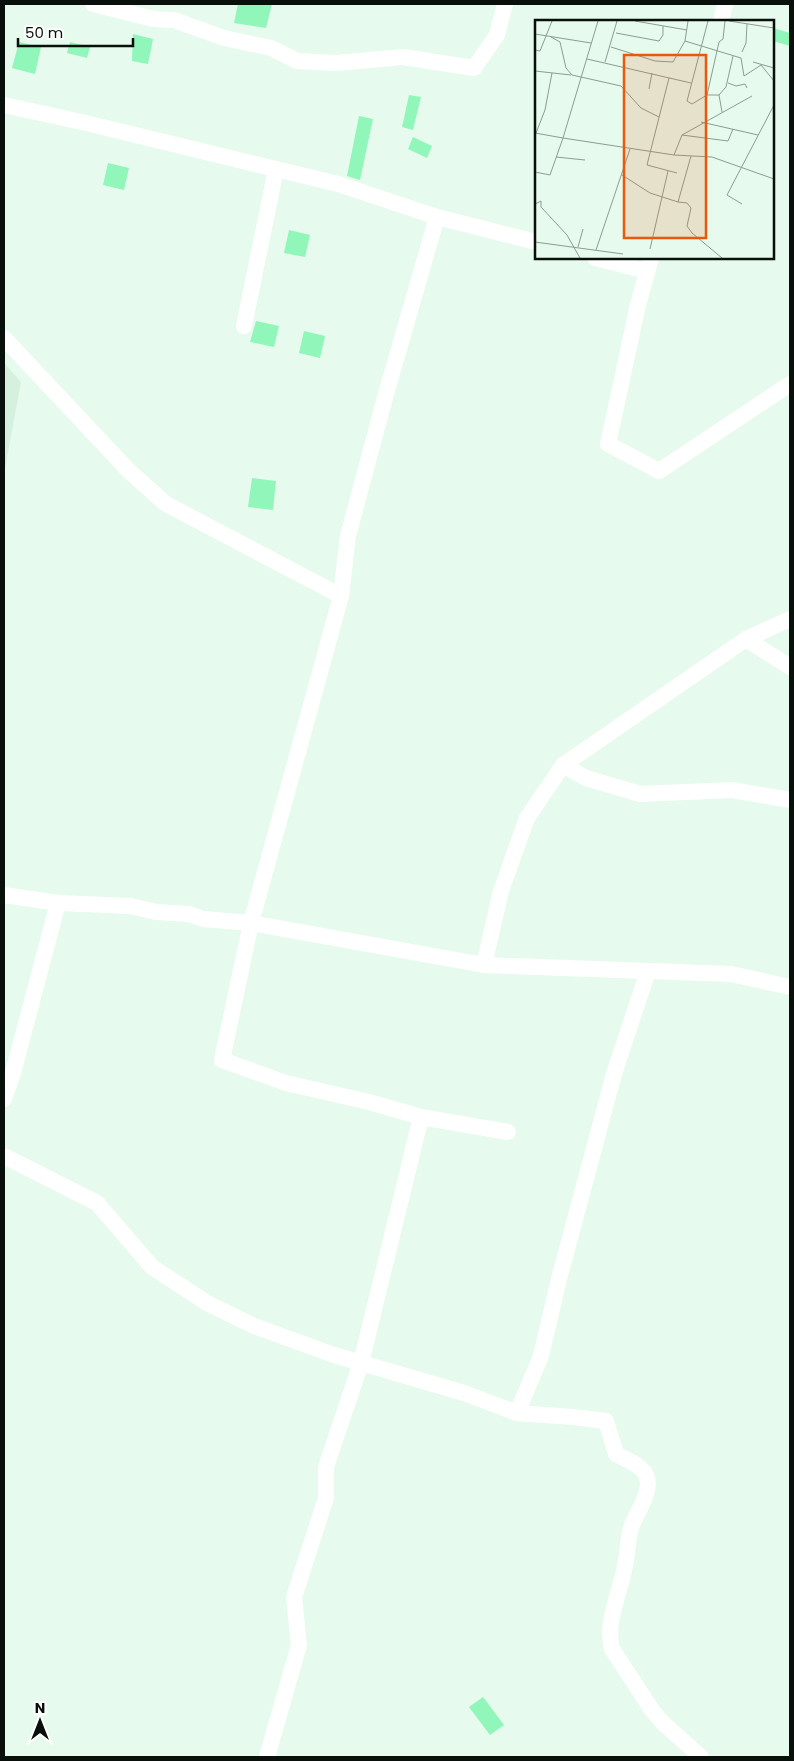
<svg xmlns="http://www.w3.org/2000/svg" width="794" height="1761" font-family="Poppins,sans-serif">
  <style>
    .built { fill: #d6f0df }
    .building { fill: #91f6ba }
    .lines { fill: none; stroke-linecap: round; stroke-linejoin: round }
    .minor { stroke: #fff; stroke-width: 16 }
    .inset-road { fill: none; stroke: #8e9c93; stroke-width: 1 }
    .view { fill: #e8590c; fill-opacity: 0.15; stroke: #e8590c; stroke-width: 2.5 }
    .inset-edge { fill: none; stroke: #090f0b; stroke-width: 2.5 }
  </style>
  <rect width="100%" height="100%" fill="#e6faed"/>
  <path class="built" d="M4 363 21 382 4 474Z"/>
  <g class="building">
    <path d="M238 4H272L266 28 234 23Z"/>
    <path d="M773 28 790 33V46L773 41Z"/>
    <path d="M133 34 153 39 148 64 132 61Z"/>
    <path d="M19 42 41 47 35 74 12 68Z"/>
    <path d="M70 42 90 47 87 58 67 53Z"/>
    <path d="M409 95 421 97 413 130 402 127Z"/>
    <path d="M359 116 373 119 360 180 347 176Z"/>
    <path d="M413 137 432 146 427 158 408 149Z"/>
    <path d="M108 163 129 168 124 190 103 185Z"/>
    <path d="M289 230 310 235 305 257 284 253Z"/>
    <path d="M256 321 279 326 274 347 250 342Z"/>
    <path d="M304 331 325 336 320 358 299 353Z"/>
    <path d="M252 478 276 481 273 510 248 507Z"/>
    <path d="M483 1697 504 1725 490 1735 469 1707Z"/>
  </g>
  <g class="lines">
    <g class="minor">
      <path d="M93 4 153 19 174 20 224 38 271 48 297 61 337 63 403 57 474 68 497 35 505 4"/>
      <path d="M721 21 725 4"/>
      <path d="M4 105 86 123 338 184 437 217 536 242"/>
      <path d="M437 217 386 394 348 536 341 596 251 923 222 1060 286 1083 369 1102 421 1117 508 1132"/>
      <path d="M595 258 647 271"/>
      <path d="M651 258 638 305 608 444 659 471 790 384"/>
      <path d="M244 326 276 169"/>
      <path d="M4 338 129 471 166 504 341 596"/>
      <path d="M746 639 790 667"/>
      <path d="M563 765 586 778 640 794 732 790 790 800"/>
      <path d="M4 895 58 903 131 906 156 912 189 914 203 919 251 923 484 965 731 974 790 987"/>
      <path d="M484 965 501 891 527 818 563 765 746 639 790 619"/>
      <path d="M4 1099 13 1073 58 903"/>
      <path d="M4 1156 97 1203 152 1267 207 1303 254 1326 334 1355 464 1393 517 1413 541 1356 559 1279 614 1074 648 971"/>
      <path d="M517 1413 573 1417 606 1421 616 1454C625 1459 639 1464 645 1473 655 1490 636 1512 631 1528 627 1540 628 1554 625 1566 620 1593 605 1622 612 1649L652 1710 662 1722 701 1757"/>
      <path d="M267 1757 299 1645 294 1597 326 1498V1467L361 1363 421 1117"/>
    </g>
  </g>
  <g transform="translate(535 20)">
    <rect width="239" height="239" fill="#e6faed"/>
    <path class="inset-road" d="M100 1 152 10M173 1 152 81 157 84 172 75 184 22 188 19 190 1M194 1 239 8M81 13 124 21 128 15V6M0 14 56 23M16 17 25 22 31 48 37 55 86 66 106 88 124 97M150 21 206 38 209 56 226 45 239 61M76 27 120 41 138 42 150 21 153 1M0 30 5 31 17 1M207 32 211 23 212 4M52 39 156 63M70 42 82 1M218 42 239 48M0 51 36 55M134 58 112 145 142 153M193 63 201 66 210 64 212 68M114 69 117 53M172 75H184L191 67 198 36M184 75 187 92M166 102 223 115M0 113 28 118 63 1M1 113 10 90 17 53M147 115 193 121 198 109M139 135 147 115 217 76M21 137 50 140M0 152 15 155 28 118 139 135 177 137 239 159M87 155 115 173 143 182 156 136M143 182 152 183 156 188 152 206 157 213 187 238M0 184 6 181V187L32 215 45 238M207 184 192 175 239 85M0 222 88 234M43 227 48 209M115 229 133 151M61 230 95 129"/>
    <path class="view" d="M89 35H171V218H89Z"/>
    <rect width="239" height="239" class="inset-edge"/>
  </g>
  <rect width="794" height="1761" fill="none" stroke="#090f0b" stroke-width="10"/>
  <g transform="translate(40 1721)" stroke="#ffffff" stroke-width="4" paint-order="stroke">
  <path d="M0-4L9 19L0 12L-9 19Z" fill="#090f0b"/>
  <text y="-8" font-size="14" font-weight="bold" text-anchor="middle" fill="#090f0b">N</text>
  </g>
  <path d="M18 38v8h115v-8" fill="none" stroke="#090f0b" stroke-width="2.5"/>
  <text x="25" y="38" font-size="15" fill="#090f0b" stroke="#ffffff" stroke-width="4" paint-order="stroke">50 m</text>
</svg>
